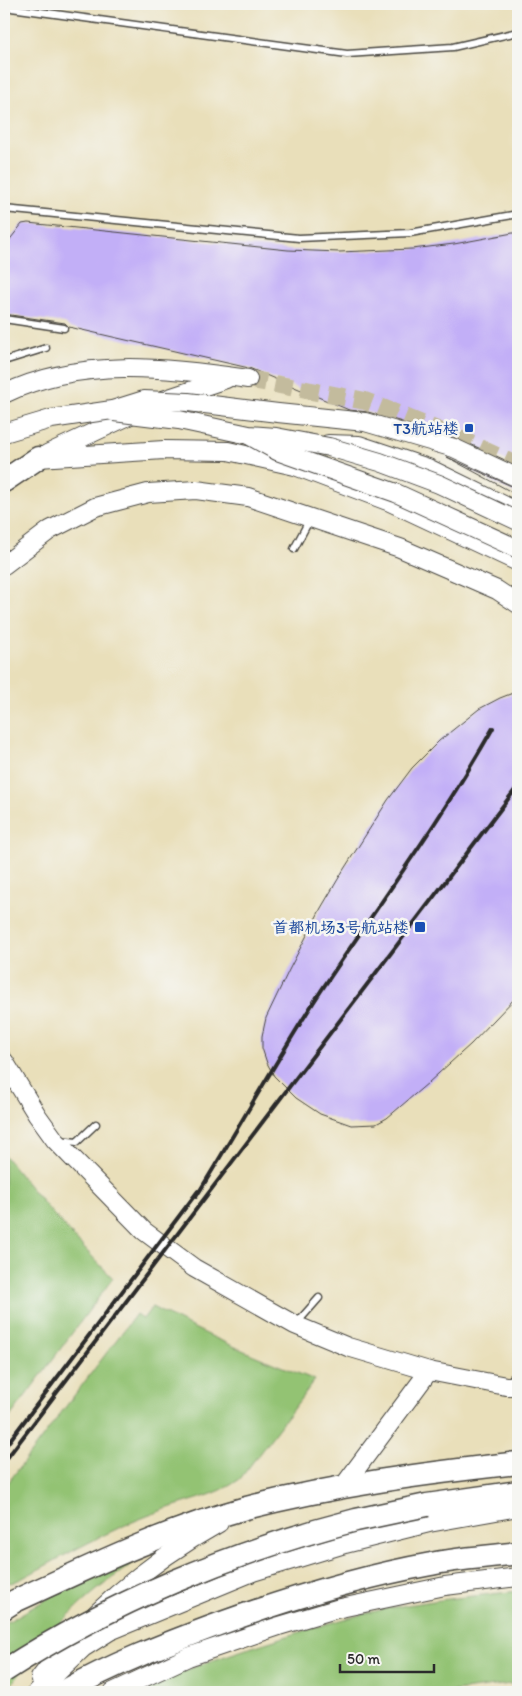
<svg xmlns="http://www.w3.org/2000/svg" width="522" height="1696" font-family="Itim,'LXGW WenKai TC',sans-serif">
  <style>
    .green { fill: #93c373; stroke: #5f774f }
    .building { fill: #c2aff7 }
    .lines { fill: none; stroke-linecap: round; stroke-linejoin: round }
    .secondary-tunnel { stroke: #c3bb9d; stroke-width: 18; stroke-dasharray: 18 9; stroke-linecap: butt }
    .lane-casing { stroke: #484640; stroke-width: 9 }
    .secondary-casing { stroke: #484640; stroke-width: 20 }
    .highway-casing { stroke: #484640; stroke-width: 25 }
    .lane { stroke: #fff; stroke-width: 6 }
    .secondary { stroke: #fff; stroke-width: 18 }
    .highway { stroke: #fff; stroke-width: 22 }
    .rail { stroke: #2b2b2b; stroke-width: 4 }
    .secondary-bridge-casing { stroke: #484640; stroke-width: 20; stroke-linecap: butt }
    .highway-bridge-casing { stroke: #484640; stroke-width: 25; stroke-linecap: butt }
    .secondary-bridge { stroke: #fff; stroke-width: 18 }
    .highway-bridge { stroke: #fff; stroke-width: 22 }
    .transit-dot { fill: #1a4fb4; stroke: #f6f6f2; stroke-width: 2 }
    .labels { text-anchor: middle; stroke-width: 5; stroke-linejoin: round; paint-order: stroke }
    .transit-label { font-size: 16px; fill: #164399; stroke: #f6f6f2; text-anchor: end }
  </style>
  <rect width="100%" height="100%" fill="#f6f6f2"/>
  <filter id="ink" filterUnits="userSpaceOnUse"><feTurbulence type="fractalNoise" baseFrequency=".02" numOctaves="2"/><feDisplacementMap in="SourceGraphic" scale="10" xChannelSelector="R" yChannelSelector="G"/><feConvolveMatrix kernelMatrix="1 2 1 2 8 2 1 2 1" color-interpolation-filters="sRGB"/></filter>
  <filter id="wash" filterUnits="userSpaceOnUse"><feTurbulence type="fractalNoise" baseFrequency=".0096" numOctaves="4" result="noise"/><feDisplacementMap in="SourceGraphic" scale="20" xChannelSelector="R" yChannelSelector="G"/><feGaussianBlur stdDeviation="1.12" result="paint"/><feColorMatrix in="noise" values="0 0 0 0 0 0 0 0 0 0 0 0 0 0 0 0 0 1.4 0 .05"/><feComposite in="paint" operator="in"/></filter>
  <g filter="url(#wash)">
    <rect width="100%" height="100%" fill="#e9dfba"/>
    <g class="green">
      <path d="M4 1155C38 1198 74 1239 113 1278L4 1425Z"/>
      <path d="M152 1307C205 1335 259 1358 315 1380L240 1479C214 1498 184 1501 155 1513 109 1530 65 1555 21 1579L11 1583 4 1581V1488L136 1314 143 1319Z"/>
      <path d="M148 1553C110 1578 74 1606 45 1641 30 1657 19 1677 4 1692V1624L88 1575Z"/>
      <path d="M518 1591V1683L448 1692H133C175 1673 218 1658 262 1644 304 1631 346 1617 390 1608 432 1600 475 1596 518 1591Z"/>
    </g>
    <g id="blocks">
      <g class="building">
        <path d="M28 223 288 250 339 252 412 249 454 244 518 232V466L457 438 368 412 349 410 249 368 69 327 65 323 4 314V247L22 224Z"/>
        <path d="M447 457 518 489V496L508 490Z"/>
        <path d="M518 691V995L471 1044 428 1083 387 1118 376 1124 351 1125 320 1114 296 1098 274 1076 267 1063 262 1048V1036L266 1018 289 970 321 908 344 869 388 800 412 768 439 741 479 709 500 698Z"/>
      </g>
    </g>
  </g>
  <g filter="url(#ink)">
    <use href="#blocks" fill-opacity="0" stroke="#484640" stroke-width="1"/>
    <g class="lines">
      <path class="secondary-tunnel" d="M248 379 365 401 462 440 518 466"/>
      <defs>
        <g id="lane">
          <path d="M4 7 347 54 453 47 518 32"/>
          <path d="M4 209 299 238 410 233 518 214"/>
          <path d="M4 319 64 328"/>
          <path d="M4 361 46 348"/>
          <path d="M294 549 310 519"/>
          <path d="M59 1140 77 1142 96 1124"/>
          <path d="M296 1324 319 1298"/>
          <path d="M509 1383 518 1371"/>
        </g>
        <g id="secondary">
          <path d="M4 394C80 357 166 367 248 379"/>
          <path d="M160 401 226 379"/>
          <path d="M328 444 359 445 428 468 518 512"/>
          <path d="M47 454 137 412"/>
          <path d="M38 458 164 450 228 451 295 466 390 502 518 562"/>
          <path d="M4 565 50 530 95 507 148 493 196 490 248 497 400 548 497 590 518 604"/>
          <path d="M4 1061 37 1115 55 1140 144 1231 194 1268 295 1325 348 1347 429 1371 506 1386H518"/>
          <path d="M342 1488 429 1371"/>
          <path d="M40 1678C88 1613 149 1562 219 1523"/>
          <path d="M37 1692 83 1648 110 1631 253 1572 345 1544 429 1523 518 1507"/>
          <path d="M113 1692 188 1657 279 1626 336 1609 445 1586 518 1577"/>
        </g>
        <g id="highway">
          <path d="M4 481 38 458"/>
          <path d="M427 1505 518 1492"/>
          <path d="M4 1608 15 1601C91 1566 166 1530 246 1508 335 1485 427 1473 518 1463"/>
          <path d="M63 1692C113 1664 165 1644 219 1624 288 1599 359 1577 431 1564 460 1558 489 1557 518 1553"/>
        </g>
      </defs>
      <use href="#lane" class="lane-casing"/>
      <use href="#secondary" class="secondary-casing"/>
      <use href="#highway" class="highway-casing"/>
      <use href="#lane" class="lane"/>
      <use href="#secondary" class="secondary"/>
      <use href="#highway" class="highway"/>
      <g class="rail">
        <path d="M196 1197C237 1131 275 1062 317 997 376 908 440 822 493 728"/>
        <path d="M4 1448 198 1191"/>
        <path d="M4 1462 518 786"/>
      </g>
      <defs>
        <g id="secondary-bridge">
          <path d="M114 412 179 420 249 435 276 437 329 447 380 462 439 484 518 521"/>
          <path d="M4 433 51 419 112 410 144 400 188 402 278 413 365 422 454 448 518 478"/>
          <path d="M250 436 277 451 396 493 518 549"/>
        </g>
        <path id="highway-bridge" d="M4 1671C109 1603 234 1551 356 1520 380 1515 404 1510 427 1505"/>
      </defs>
      <use href="#secondary-bridge" class="secondary-bridge-casing"/>
      <use href="#highway-bridge" class="highway-bridge-casing"/>
      <use href="#secondary-bridge" class="secondary-bridge"/>
      <use href="#highway-bridge" class="highway-bridge"/>
    </g>
  </g>
  <g class="transit-dot">
    <rect x="464" y="423" width="10" height="10" rx="2.5"/>
    <rect x="414" y="921" width="12" height="12" rx="2.5"/>
  </g>
  <g class="labels">
    <g class="transit-label">
      <text x="459" y="434">T3航站楼</text>
      <text x="409" y="933">首都机场3号航站楼</text>
    </g>
  </g>
  <rect width="522" height="1696" fill="none" stroke="#f6f6f2" stroke-width="20"/>
  <path d="M340 1664v8h94v-8" fill="none" stroke="#2b2b2b" stroke-width="2.5"/>
  <text x="347" y="1664" font-size="15" fill="#2b2b2b" stroke="#f6f6f2" stroke-width="4" paint-order="stroke">50 m</text>
</svg>
